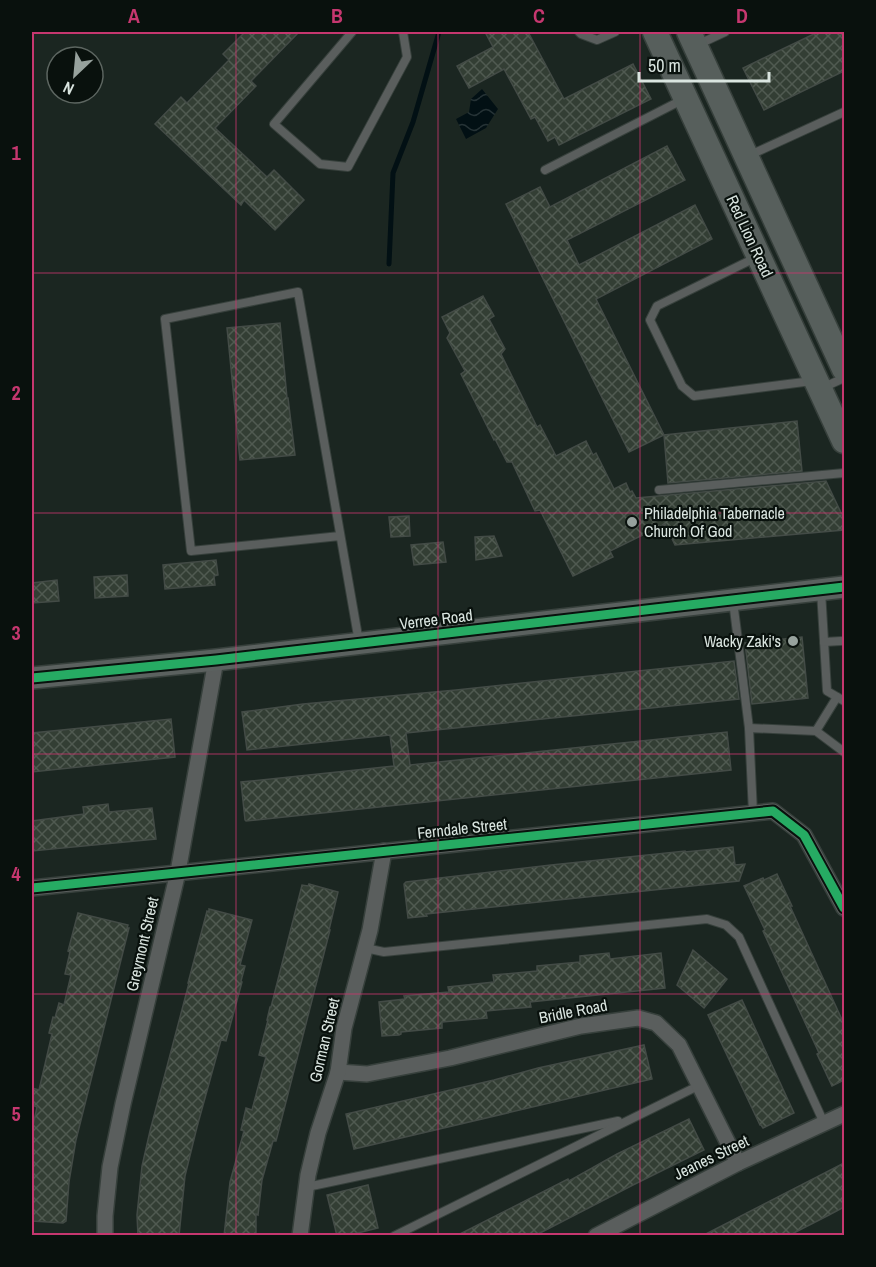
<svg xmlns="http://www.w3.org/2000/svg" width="876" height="1267" font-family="'Archivo Narrow',sans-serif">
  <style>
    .water { fill: url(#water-waves) }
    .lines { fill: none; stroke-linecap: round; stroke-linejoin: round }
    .stream { stroke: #021014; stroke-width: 5 }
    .building { fill: url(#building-cross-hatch); stroke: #434b46; stroke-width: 1.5 }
    .lane-casing { stroke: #37403c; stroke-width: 10 }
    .street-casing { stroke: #37403c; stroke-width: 18 }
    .secondary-casing { stroke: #37403c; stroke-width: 24 }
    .primary-casing { stroke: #37403c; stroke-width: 27 }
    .lane { stroke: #5a5e5d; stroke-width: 8 }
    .street { stroke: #5a5e5d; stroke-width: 15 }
    .secondary { stroke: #5b615f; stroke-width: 21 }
    .primary { stroke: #575f5c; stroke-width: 24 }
    .cycleway-casing { stroke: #09110d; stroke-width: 13 }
    .cycleway { stroke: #26ab63; stroke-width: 9 }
    .grid { fill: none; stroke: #c6376f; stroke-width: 1.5; stroke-opacity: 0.55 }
    .poi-dot { fill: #97a29d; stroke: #09110d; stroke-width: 2 }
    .labels { text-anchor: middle; stroke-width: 4.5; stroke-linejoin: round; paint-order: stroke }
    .street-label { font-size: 16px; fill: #dae5e0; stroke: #09110d }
    .poi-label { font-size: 16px; fill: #dae5e0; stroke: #09110d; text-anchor: start }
    .neatline { fill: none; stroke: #c6376f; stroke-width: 2 }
    .grid-label { font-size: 20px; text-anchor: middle; font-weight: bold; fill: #c6376f }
  </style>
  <defs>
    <pattern id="water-waves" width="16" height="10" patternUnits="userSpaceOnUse" patternTransform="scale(1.5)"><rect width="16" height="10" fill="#021014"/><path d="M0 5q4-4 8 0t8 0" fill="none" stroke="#263336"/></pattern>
    <pattern id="building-cross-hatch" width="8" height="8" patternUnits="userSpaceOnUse" patternTransform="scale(1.5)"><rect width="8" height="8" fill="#333e34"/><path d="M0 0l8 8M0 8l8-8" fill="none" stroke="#505a51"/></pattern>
  </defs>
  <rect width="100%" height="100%" fill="#1b2621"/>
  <path class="water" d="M482 89 498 109 486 128 466 139 456 119 469 112 471 99Z"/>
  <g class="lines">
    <path class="stream" d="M389 264 393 173 413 122 439 32"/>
  </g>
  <g class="building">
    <path d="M245 32H299L251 81 256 86 215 128 267 177 274 170 304 200 275 230 244 200 241 205 155 124 181 97 187 103 229 60 223 54Z"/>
    <path d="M485 32H528L564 99 633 64 651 99 559 145 555 137 548 141 535 117 531 119 504 69 469 88 457 66 493 47Z"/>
    <path d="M818 32H844V71L764 110 743 68Z"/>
    <path d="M667 146 685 180 567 240 579 265 695 205 712 239 596 299 664 435 629 452 506 204 540 187 550 207Z"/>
    <path d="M483 296 494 316 489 319 505 349 501 354 537 427 540 425 556 456 586 441 593 455 596 453 614 489 626 483 630 492 632 491 636 498 826 481 844 519V530L675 545 665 524 610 551 613 557 573 576 540 510 535 511 512 462H507L495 439 494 440 461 374 465 371 447 338 450 333 442 317Z"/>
    <path d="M280 323 287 398H288L295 455 240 460 227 328Z"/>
    <path d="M797 421 802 471 668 483 664 435Z"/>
    <path d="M409 516 410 536 391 537 389 517Z"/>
    <path d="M494 536 502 556 476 560 475 537Z"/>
    <path d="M443 542 446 562 414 565 411 545Z"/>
    <path d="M216 560 218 575 214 576 215 585 165 589 163 565Z"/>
    <path d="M127 575 128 596 95 598 94 577Z"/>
    <path d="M57 580 59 601 32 603V583Z"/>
    <path d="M802 637 808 698 752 704 745 643Z"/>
    <path d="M734 661 739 699 406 733 410 765 727 732 731 770 294 816 246 821 245 820 241 782 394 766 390 735 247 750 242 712 303 704 456 690Z"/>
    <path d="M171 719 175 757 32 772V733Z"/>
    <path d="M108 804 109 812 152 808 156 839 32 851V821L84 814 83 807Z"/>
    <path d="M733 847 735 865 745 864 739 881 426 914 427 916 408 918 404 884 406 882 551 865 685 851V852Z"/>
    <path d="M777 874 792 906H790L844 1024V1080L832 1086 817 1054 819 1053 763 931 765 930 744 886 763 878 764 880Z"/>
    <path d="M309 884 338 892 329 930H330L276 1141H273L262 1180 258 1215 256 1214V1236H224L230 1182 244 1131 241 1130 246 1108 252 1110 266 1057 259 1055 268 1020H267L270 1007H271L302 885 308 886Z"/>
    <path d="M209 909 252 920 240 965 245 966 241 981 242 982 226 1041 221 1040 197 1127 185 1176 179 1236H138L137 1215 142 1166 150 1131 189 983H188L207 911 209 912Z"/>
    <path d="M78 913 128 925 127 928H129L76 1140 69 1182 66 1221 63 1223 32 1221V1130L37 1107 32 1105V1088L39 1090 52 1034 49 1033 53 1017 55 1018 59 1003 64 1005 71 975 65 974 70 952 68 951Z"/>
    <path d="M693 950 727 979 704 1008 677 985Z"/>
    <path d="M609 953 610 959 661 953 665 988 530 1002 531 1007 486 1011 487 1018 442 1022V1028L401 1032V1034L399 1035 382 1036 379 1002 405 999 404 996 449 992 448 987 494 982 493 975 537 971V966L580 962V956Z"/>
    <path d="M742 1000 794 1113 763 1128 761 1125H760L708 1015Z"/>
    <path d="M644 1045 652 1079 354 1149 346 1114 494 1080 538 1068Z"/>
    <path d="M689 1119 704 1150 633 1185 538 1234 535 1236H456L568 1179 569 1181 617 1154Z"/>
    <path d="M844 1163V1207L829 1215 788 1236H702Z"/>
    <path d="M368 1185 378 1228 346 1236H337L327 1195Z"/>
  </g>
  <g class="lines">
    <defs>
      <g id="lane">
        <path d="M352 32 274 124 320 164 348 167 407 57 403 32"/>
        <path d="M579 32 581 34 597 40 615 32"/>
        <path d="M697 45 725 32"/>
        <path d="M748 156 844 112"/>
        <path d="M545 170 682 100"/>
        <path d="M755 258 657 306 650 320 682 386 694 396 812 381"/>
        <path d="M822 388 844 378"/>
        <path d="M659 490 844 473"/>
        <path d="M340 536 191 551 165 319 298 292 359 642"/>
        <path d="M821 591 827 691 844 701"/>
        <path d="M733 601 749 728"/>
        <path d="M824 642 841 641"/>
        <path d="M816 731 844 752"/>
        <path d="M753 813 749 728 816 731 837 697"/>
        <path d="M365 948 384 952 707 919 726 925 739 937 824 1123"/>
        <path d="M307 1187 618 1121"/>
        <path d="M394 1236 700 1085"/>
      </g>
      <g id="street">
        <path d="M32 888 773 811 804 835 844 908"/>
        <path d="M338 1072 367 1074 450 1058 581 1026 638 1018 656 1023 679 1045 738 1163"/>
        <path d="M105 1236V1216L110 1167 123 1104 178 872 216 660"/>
        <path d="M300 1236 308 1175 318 1133 338 1072 344 1028 370 930 384 851"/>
        <path d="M596 1236 738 1163 844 1114"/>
      </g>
      <path id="secondary" d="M32 678 216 660 844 587"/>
      <g id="primary">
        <path d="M655 32 844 441"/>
        <path d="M689 32 844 369"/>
      </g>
    </defs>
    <use href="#lane" class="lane-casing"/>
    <use href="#street" class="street-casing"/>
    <use href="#secondary" class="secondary-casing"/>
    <use href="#primary" class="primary-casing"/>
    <use href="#lane" class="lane"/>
    <use href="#street" class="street"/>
    <use href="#secondary" class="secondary"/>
    <use href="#primary" class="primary"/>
    <defs>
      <g id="cycleway">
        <path d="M32 678 216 660 844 587"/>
        <path d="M32 888 773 811 804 835 844 908"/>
      </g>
    </defs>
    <use href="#cycleway" class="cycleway-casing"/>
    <use href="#cycleway" class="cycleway"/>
  </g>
  <path class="grid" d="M236 32V1236M438 32V1236M640 32V1236M32 273H844M32 513H844M32 754H844M32 994H844"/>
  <g class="poi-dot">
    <circle cx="632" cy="522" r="6"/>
    <circle cx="793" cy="641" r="6"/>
  </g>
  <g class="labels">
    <g class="street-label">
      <text transform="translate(750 236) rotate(65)" y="6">Red Lion Road</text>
      <text transform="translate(436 619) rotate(-7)" y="6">Verree Road</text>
      <text transform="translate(462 828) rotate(-6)" y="6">Ferndale Street</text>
      <text transform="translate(142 944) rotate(-77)" y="6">Greymont Street</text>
      <text transform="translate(573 1011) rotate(-11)" y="6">Bridle Road</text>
      <text transform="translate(324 1040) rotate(-77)" y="6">Gorman Street</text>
      <text transform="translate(711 1157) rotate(-26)" y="6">Jeanes Street</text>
    </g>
    <g class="poi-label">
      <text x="644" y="519">Philadelphia Tabernacle<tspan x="644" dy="18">Church Of God</tspan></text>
      <text x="781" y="647" text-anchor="end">Wacky Zaki's</text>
    </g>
  </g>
  <rect width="876" height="1267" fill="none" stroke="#09110d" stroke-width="66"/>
  <g transform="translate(75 75) rotate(206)"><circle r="28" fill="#09110d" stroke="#5d6661" stroke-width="1.5"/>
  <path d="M0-4.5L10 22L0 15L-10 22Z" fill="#97a29d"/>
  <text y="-9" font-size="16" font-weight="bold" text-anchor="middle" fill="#dae5e0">N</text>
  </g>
  <path d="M639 72v9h130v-9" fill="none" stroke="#dae5e0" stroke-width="3"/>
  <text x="648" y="72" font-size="18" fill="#dae5e0" stroke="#09110d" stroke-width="4.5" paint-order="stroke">50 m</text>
  <rect x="33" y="33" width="810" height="1201" class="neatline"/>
  <g class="grid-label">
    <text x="134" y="23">A</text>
    <text x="337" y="23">B</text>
    <text x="539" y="23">C</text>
    <text x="742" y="23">D</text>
    <text x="16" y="160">1</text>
    <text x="16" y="400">2</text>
    <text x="16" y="640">3</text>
    <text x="16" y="881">4</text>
    <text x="16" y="1121">5</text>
  </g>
</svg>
